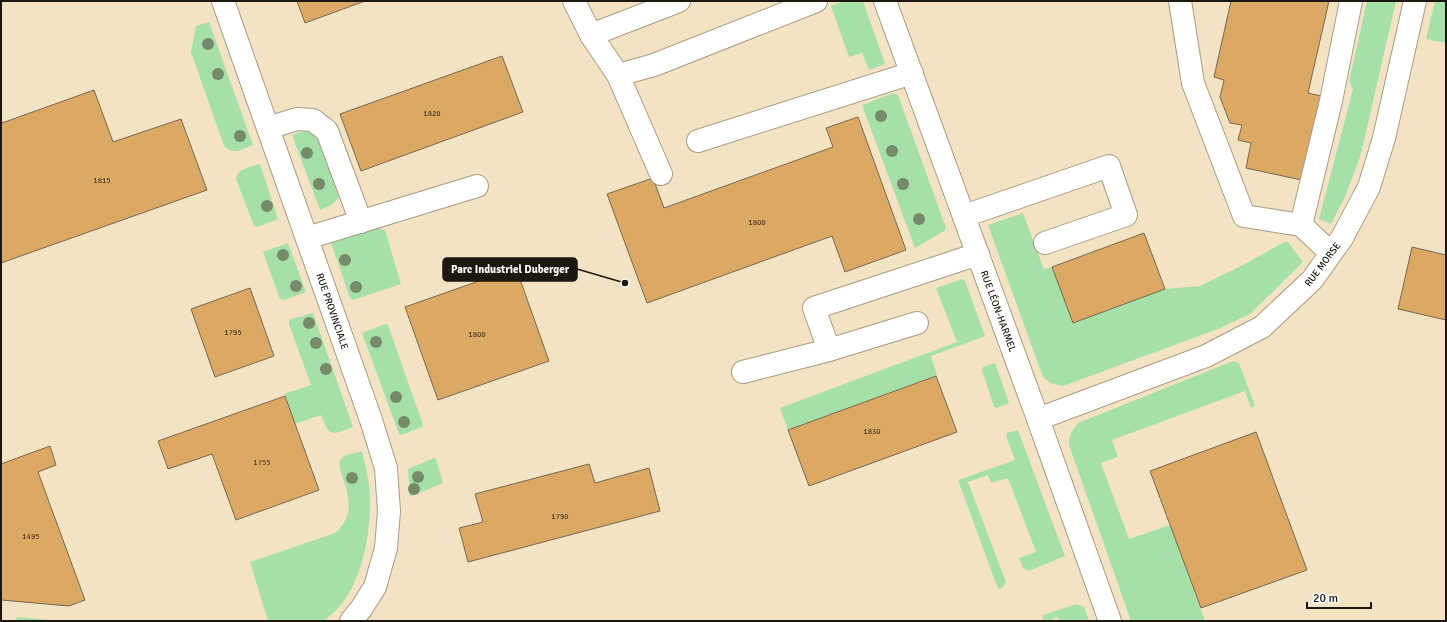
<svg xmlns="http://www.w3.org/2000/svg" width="1447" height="622" font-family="Signika,sans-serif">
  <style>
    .built { fill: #f4e3c3 }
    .green { fill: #a6e0a9 }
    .building { fill: #dba963; stroke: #776853 }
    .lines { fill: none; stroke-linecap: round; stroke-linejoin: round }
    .minor-casing { stroke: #a89c84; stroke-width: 24 }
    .minor { stroke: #fff; stroke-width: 22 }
    .tree { fill: #768a6a }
    .labels { text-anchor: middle; stroke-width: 3; stroke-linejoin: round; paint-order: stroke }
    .number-label { font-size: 8px; fill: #4c3c24 }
    .street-label { font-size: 10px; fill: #1c180f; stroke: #fff }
    .leader { fill: none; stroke: #1c180f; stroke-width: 1.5 }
    .callout-dot { fill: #1c180f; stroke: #fff; stroke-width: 1.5 }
    .callout { fill: #1c180f; stroke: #1c180f; stroke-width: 1.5 }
    .callout-label { font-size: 11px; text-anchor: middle; font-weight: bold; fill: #fff }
  </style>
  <rect width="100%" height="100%" fill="#fdf0d7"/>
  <rect class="built" x="1" y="1" width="1445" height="620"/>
  <g class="green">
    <path d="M845 1H863L885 64 869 70 862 53 849 57 831 6Z"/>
    <path d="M1367 1H1396L1361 154 1345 197 1331 224 1319 219 1353 89 1349 82Z"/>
    <path d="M1435 1H1446V43L1426 39Z"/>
    <path d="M209 22 253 145C242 149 234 156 224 146L191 52 196 26Z"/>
    <path d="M894 93 898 95 946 228 944 231 915 248 862 105Z"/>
    <path d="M310 129 318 131 340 193C336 204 330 206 320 210L292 135Z"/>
    <path d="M260 164 278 219 257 227 254 226 236 179C237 168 251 167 260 164Z"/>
    <path d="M1023 213 1044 269 1052 267 1073 323 1165 289 1200 286 1245 264 1284 242H1288L1303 262 1250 314 1218 329 1063 386C1054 385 1049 383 1043 377L988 225Z"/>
    <path d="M379 228 385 230 401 284 353 300 350 298 331 243Z"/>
    <path d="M288 243 306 292 284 300 280 299 263 252Z"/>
    <path d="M962 279 965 281 985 336 931 356 937 375 788 430 780 408 957 342 936 288Z"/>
    <path d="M313 313 353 427C331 435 330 438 321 415L295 424 284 394 311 385 289 324V321L291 319Z"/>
    <path d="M386 324 388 325 423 425 422 427 401 435 399 434 362 333Z"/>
    <path d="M1233 361 1239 363 1255 406 1251 408 1245 391 1112 440 1118 457 1101 463 1129 539 1170 525 1205 621H1131L1069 445C1068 436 1073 429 1078 423Z"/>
    <path d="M995 363 1009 403 997 408 994 407 982 370 983 367Z"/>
    <path d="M1018 430 1065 556 1029 571 1023 568 1019 558 1036 552 1008 478 991 483 988 475 968 482 1006 582 1003 587 998 589 958 480 1015 460 1006 436 1007 433Z"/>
    <path d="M362 451C365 466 370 481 370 496 371 532 363 578 340 606 335 612 329 616 324 621H268L250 562 335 533C367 506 332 470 341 459 345 454 356 453 362 451Z"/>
    <path d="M434 458 436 459 443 483 410 497 408 469Z"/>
    <path d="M1077 604 1084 607 1089 621H1060L1058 617 1049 621H1042L1043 615Z"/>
    <path d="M17 617H19L61 621H15Z"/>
  </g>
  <g class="building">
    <path d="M297 1H365L305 23Z"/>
    <path d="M1231 1H1329L1308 93 1325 97 1306 181 1246 168 1251 143 1238 140 1242 125 1230 123 1220 97 1224 80 1214 77Z"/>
    <path d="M502 56 523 112 361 171 340 114Z"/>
    <path d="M94 90 113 142 181 119 207 190 1 263V119L2 123Z"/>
    <path d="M858 117 906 250 845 272 832 236 647 303 607 194 653 178 664 208 833 147 826 128Z"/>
    <path d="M1144 233 1165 289 1073 323 1052 267Z"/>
    <path d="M1412 247 1446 255V320L1398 309Z"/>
    <path d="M516 268 549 361 438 400 405 307Z"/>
    <path d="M250 288 274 356 215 377 191 309Z"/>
    <path d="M936 376 957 432 809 486 788 430Z"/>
    <path d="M285 396 319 490 236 520 212 454 168 469 158 441Z"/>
    <path d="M1256 432 1307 570 1201 608 1150 471Z"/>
    <path d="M50 446 56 465 38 472 85 600 69 606 1 600V464Z"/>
    <path d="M589 464 595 483 649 468 660 511 468 562 459 528 483 522 475 494Z"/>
  </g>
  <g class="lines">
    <defs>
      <g id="minor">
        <path d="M223 1 371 420 386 468 389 511 386 548 375 587 361 609 351 621"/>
        <path d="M574 1 591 35 618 75"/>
        <path d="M885 1 1038 419 1110 621"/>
        <path d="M1180 1 1193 83 1244 216 1301 225 1331 253"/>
        <path d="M591 35 679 1"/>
        <path d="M268 128 297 119 313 120 327 131 361 222"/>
        <path d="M698 141 912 73"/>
        <path d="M661 174 618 75 654 65 816 1"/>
        <path d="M964 216 1109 166 1126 215 1045 243"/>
        <path d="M1301 225 1331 101 1351 1"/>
        <path d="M307 238 477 186"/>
        <path d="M829 350 917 323"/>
        <path d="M743 372 829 350 814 308 978 254"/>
        <path d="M1038 419 1206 356 1262 327 1312 280 1342 238 1369 187 1384 138 1415 1"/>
      </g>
    </defs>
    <use href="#minor" class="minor-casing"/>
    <use href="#minor" class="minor"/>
  </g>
  <g class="tree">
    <circle cx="208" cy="44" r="6"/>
    <circle cx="218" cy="74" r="6"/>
    <circle cx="881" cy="116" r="6"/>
    <circle cx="240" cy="136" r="6"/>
    <circle cx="892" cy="151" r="6"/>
    <circle cx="307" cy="153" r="6"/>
    <circle cx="319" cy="184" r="6"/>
    <circle cx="903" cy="184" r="6"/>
    <circle cx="267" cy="206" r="6"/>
    <circle cx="919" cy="219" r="6"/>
    <circle cx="283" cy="255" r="6"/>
    <circle cx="345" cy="260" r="6"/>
    <circle cx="296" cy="286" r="6"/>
    <circle cx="356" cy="287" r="6"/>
    <circle cx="309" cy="323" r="6"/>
    <circle cx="376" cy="342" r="6"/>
    <circle cx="316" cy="343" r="6"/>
    <circle cx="326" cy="369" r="6"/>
    <circle cx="396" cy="397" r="6"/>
    <circle cx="404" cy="422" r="6"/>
    <circle cx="418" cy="477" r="6"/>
    <circle cx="352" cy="478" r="6"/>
    <circle cx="414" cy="489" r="6"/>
  </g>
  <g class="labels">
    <g class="number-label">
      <text x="432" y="116">1820</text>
      <text x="102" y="183">1815</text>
      <text x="757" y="225">1800</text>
      <text x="233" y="335">1795</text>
      <text x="477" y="337">1800</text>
      <text x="872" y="434">1830</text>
      <text x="262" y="465">1755</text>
      <text x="560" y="519">1790</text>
      <text x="31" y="539">1495</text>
    </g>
    <g class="street-label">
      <text transform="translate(1322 264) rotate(-53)" y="4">RUE MORSE</text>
      <text transform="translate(333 311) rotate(71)" y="4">RUE PROVINCIALE</text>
      <text transform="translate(999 311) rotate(70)" y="4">RUE LÉON-HARMEL</text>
    </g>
  </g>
  <path class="leader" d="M625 283L577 269"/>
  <circle class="callout-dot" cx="625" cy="283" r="4"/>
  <rect class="callout" x="443" y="258" width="134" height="23" rx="4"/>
  <g class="callout-label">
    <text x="510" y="273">Parc Industriel Duberger</text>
  </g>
  <rect width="1447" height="622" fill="none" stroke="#1c180f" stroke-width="4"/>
  <path d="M1307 602v6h64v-6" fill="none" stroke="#1c180f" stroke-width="2"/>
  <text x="1313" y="602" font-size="12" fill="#1c180f" stroke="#ffffff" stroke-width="3" paint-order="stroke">20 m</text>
</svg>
